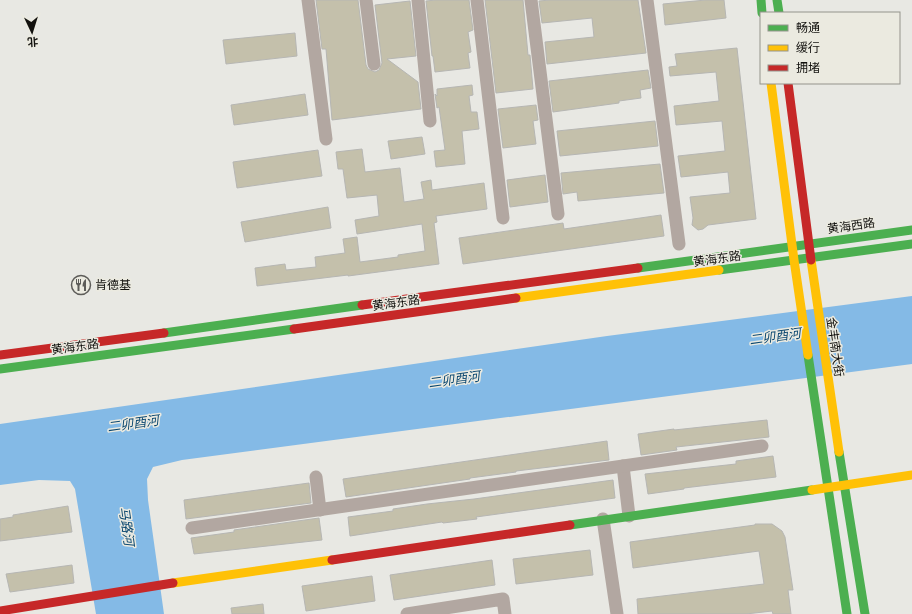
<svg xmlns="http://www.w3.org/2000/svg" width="912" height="614" font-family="Barlow,'Noto Sans SC',sans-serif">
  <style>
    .water { fill: #84bae6 }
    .building { fill: #c4c0ab; stroke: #b6b6b3 }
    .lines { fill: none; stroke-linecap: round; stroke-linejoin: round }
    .street { stroke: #b2a7a1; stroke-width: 13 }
    .fast { stroke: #4caf50; stroke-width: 9 }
    .slow { stroke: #ffc107; stroke-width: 9 }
    .jam { stroke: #c62828; stroke-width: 9 }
    .labels { text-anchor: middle; stroke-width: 3; stroke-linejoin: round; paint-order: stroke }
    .street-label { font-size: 12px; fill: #12110e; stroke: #ebeae0 }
    .poi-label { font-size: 12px; fill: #12110e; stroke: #ebeae0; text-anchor: start }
    .water-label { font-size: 13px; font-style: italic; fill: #09466f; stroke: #ebeae0 }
  </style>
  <rect width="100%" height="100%" fill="#e8e8e3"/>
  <path class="water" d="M912 296V364L182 460 153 467 147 479 148 500 164 614H96L75 489 70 481 39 480 0 485V424L607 336Z"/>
  <g class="building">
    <path d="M316 0H358L366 65 368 69 375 72 379 70 382 63 375 5 410 1 416 56 387 59 418 82 421 109 332 120 326 49H322Z"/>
    <path d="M436 0H469L473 30 468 32 471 52 468 53 470 68 435 72 433 56H432L426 1Z"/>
    <path d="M485 0H523L528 55H530L533 89 496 93Z"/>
    <path d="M550 0H638L646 53 547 64 545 42 594 37 592 18 542 23 539 1Z"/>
    <path d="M706 0H724L726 18 665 25 663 4Z"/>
    <path d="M295 33 297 56 226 64 223 40Z"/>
    <path d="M737 48 756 219 708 225 703 229 698 230 692 225 693 218 690 197 730 193 728 172 681 177 678 156 725 151 722 121 676 125 674 106 719 101 716 72 670 76 669 67 677 66 675 54Z"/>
    <path d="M648 70 651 88 640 90 641 98 619 101V103L553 112 549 81Z"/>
    <path d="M472 85 473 95 469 96 471 112H477L479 129 462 131 465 164 436 167 434 151 445 150 439 107 437 108 435 94 437 96V89Z"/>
    <path d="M305 94 308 115 234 125 231 105Z"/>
    <path d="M536 105 538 120 533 121 536 144 503 148 498 109Z"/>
    <path d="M655 121 658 146 560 156 557 131Z"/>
    <path d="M422 137 425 154 391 159 388 141Z"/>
    <path d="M362 149 365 172 400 168 404 202 424 199 421 182 431 180 432 190 484 183 487 209 436 216 437 222 434 223 439 264 348 276V275L257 286 255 268 285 264 286 270 316 267 315 257 345 253 343 239 357 237 360 262 398 257V255L425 251 422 224 357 234 355 220 379 216 377 195 347 198 343 169H338L336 152Z"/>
    <path d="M318 150 322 176 237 188 233 162Z"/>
    <path d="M660 164 664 193 578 201 577 192 563 194 561 173Z"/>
    <path d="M545 175 548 202 510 207 507 180Z"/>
    <path d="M328 207 331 228 245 242 241 222Z"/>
    <path d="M661 215 664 236 463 264 459 238 563 223 564 229Z"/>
    <path d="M767 420 769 437 676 447 677 450 641 455 638 434 674 429V430Z"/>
    <path d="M607 441 609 460 516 471V472L470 478V479L346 497 343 479Z"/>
    <path d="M773 456 776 477 684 488V489L648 494 645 474 736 464V461Z"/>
    <path d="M613 480 615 498 476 517 477 519 443 523 442 522 350 536 348 517 393 511V509L427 504 474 499Z"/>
    <path d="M309 483 311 503 186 519 184 500Z"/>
    <path d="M68 506 72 532 0 541V519L13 517V515Z"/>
    <path d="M319 518 322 540 194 554 191 538 234 532V530Z"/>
    <path d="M755 524H772L782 531 785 537 793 590H788L791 614H773L772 611 746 614H638L637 599 764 584 759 551 633 568 630 542 755 525Z"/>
    <path d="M590 550 593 575 516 584 513 559Z"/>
    <path d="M492 560 495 585 394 600 390 575Z"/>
    <path d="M72 565 74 583 10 592 6 574Z"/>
    <path d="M372 576 375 601 306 611 302 586Z"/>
    <path d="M263 604 264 614H232L231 608Z"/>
  </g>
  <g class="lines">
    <g class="street">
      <path d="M308 0 326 139"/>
      <path d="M366 0 374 64"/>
      <path d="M418 0 430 121"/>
      <path d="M477 0 503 218"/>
      <path d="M531 0 558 214"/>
      <path d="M647 0 679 244"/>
      <path d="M623 466 629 516"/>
      <path d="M316 477 320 510"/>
      <path d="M603 519 617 614"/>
      <path d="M192 528 762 446"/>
      <path d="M407 614 503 599 505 614"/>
    </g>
    <g class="fast">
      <path d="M761 0 762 13"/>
      <path d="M777 0 779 13"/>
      <path d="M638 268 912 230"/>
      <path d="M719 270 912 244"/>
      <path d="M164 333 362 305"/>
      <path d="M808 355 847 614"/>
      <path d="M0 369 294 329"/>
      <path d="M839 452 865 614"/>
      <path d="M570 525 812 490"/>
    </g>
    <g class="slow">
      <path d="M771 83 794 260 808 355"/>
      <path d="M811 260 839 452"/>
      <path d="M516 298 719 270"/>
      <path d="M812 490 912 475"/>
      <path d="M173 583 332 560"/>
    </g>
    <g class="jam">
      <path d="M788 83 811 260"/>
      <path d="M362 305 638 268"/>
      <path d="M294 329 516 298"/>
      <path d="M0 355 164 333"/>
      <path d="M332 560 570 525"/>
      <path d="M0 611 173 583"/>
    </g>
  </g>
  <defs>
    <symbol id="restaurant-ring" viewBox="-11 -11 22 22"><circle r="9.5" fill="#ebeae0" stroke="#5d5c59" stroke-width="1.5"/><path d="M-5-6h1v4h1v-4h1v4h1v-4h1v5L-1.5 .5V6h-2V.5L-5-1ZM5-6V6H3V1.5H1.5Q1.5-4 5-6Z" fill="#5d5c59"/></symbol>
  </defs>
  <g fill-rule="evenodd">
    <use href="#restaurant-ring" x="70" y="274" width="22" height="22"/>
  </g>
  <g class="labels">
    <g class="street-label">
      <text transform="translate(851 226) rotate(-8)" y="4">黄海西路</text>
      <text transform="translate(717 259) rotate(-8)" y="4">黄海东路</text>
      <text transform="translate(396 303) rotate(-8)" y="4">黄海东路</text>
      <text transform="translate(75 347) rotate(-8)" y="4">黄海东路</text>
      <text transform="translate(835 347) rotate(82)" y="4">金丰南大街</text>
    </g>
    <g class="poi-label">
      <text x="95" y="289">肯德基</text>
    </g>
    <g class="water-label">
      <text transform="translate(775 336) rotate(-8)" y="5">二卯酉河</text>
      <text transform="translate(454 379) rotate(-8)" y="5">二卯酉河</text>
      <text transform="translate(133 423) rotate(-8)" y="5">二卯酉河</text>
      <text transform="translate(127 526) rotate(82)" y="5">马路河</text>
    </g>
  </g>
  <rect x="760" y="12" width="140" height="72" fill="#ebeae0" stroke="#94938c"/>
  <rect x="768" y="25" width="20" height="6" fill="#4caf50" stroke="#94938c"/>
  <text x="796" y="32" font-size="12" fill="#12110e">畅通</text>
  <rect x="768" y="45" width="20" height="6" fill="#ffc107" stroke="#94938c"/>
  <text x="796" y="52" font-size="12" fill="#12110e">缓行</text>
  <rect x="768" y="65" width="20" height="6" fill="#c62828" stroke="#94938c"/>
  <text x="796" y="72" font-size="12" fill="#12110e">拥堵</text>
  <g transform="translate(32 32) rotate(176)" stroke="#ebeae0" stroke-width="3" paint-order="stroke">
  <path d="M0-3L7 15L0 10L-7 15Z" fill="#12110e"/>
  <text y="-6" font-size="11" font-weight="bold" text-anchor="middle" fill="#12110e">北</text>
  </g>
</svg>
